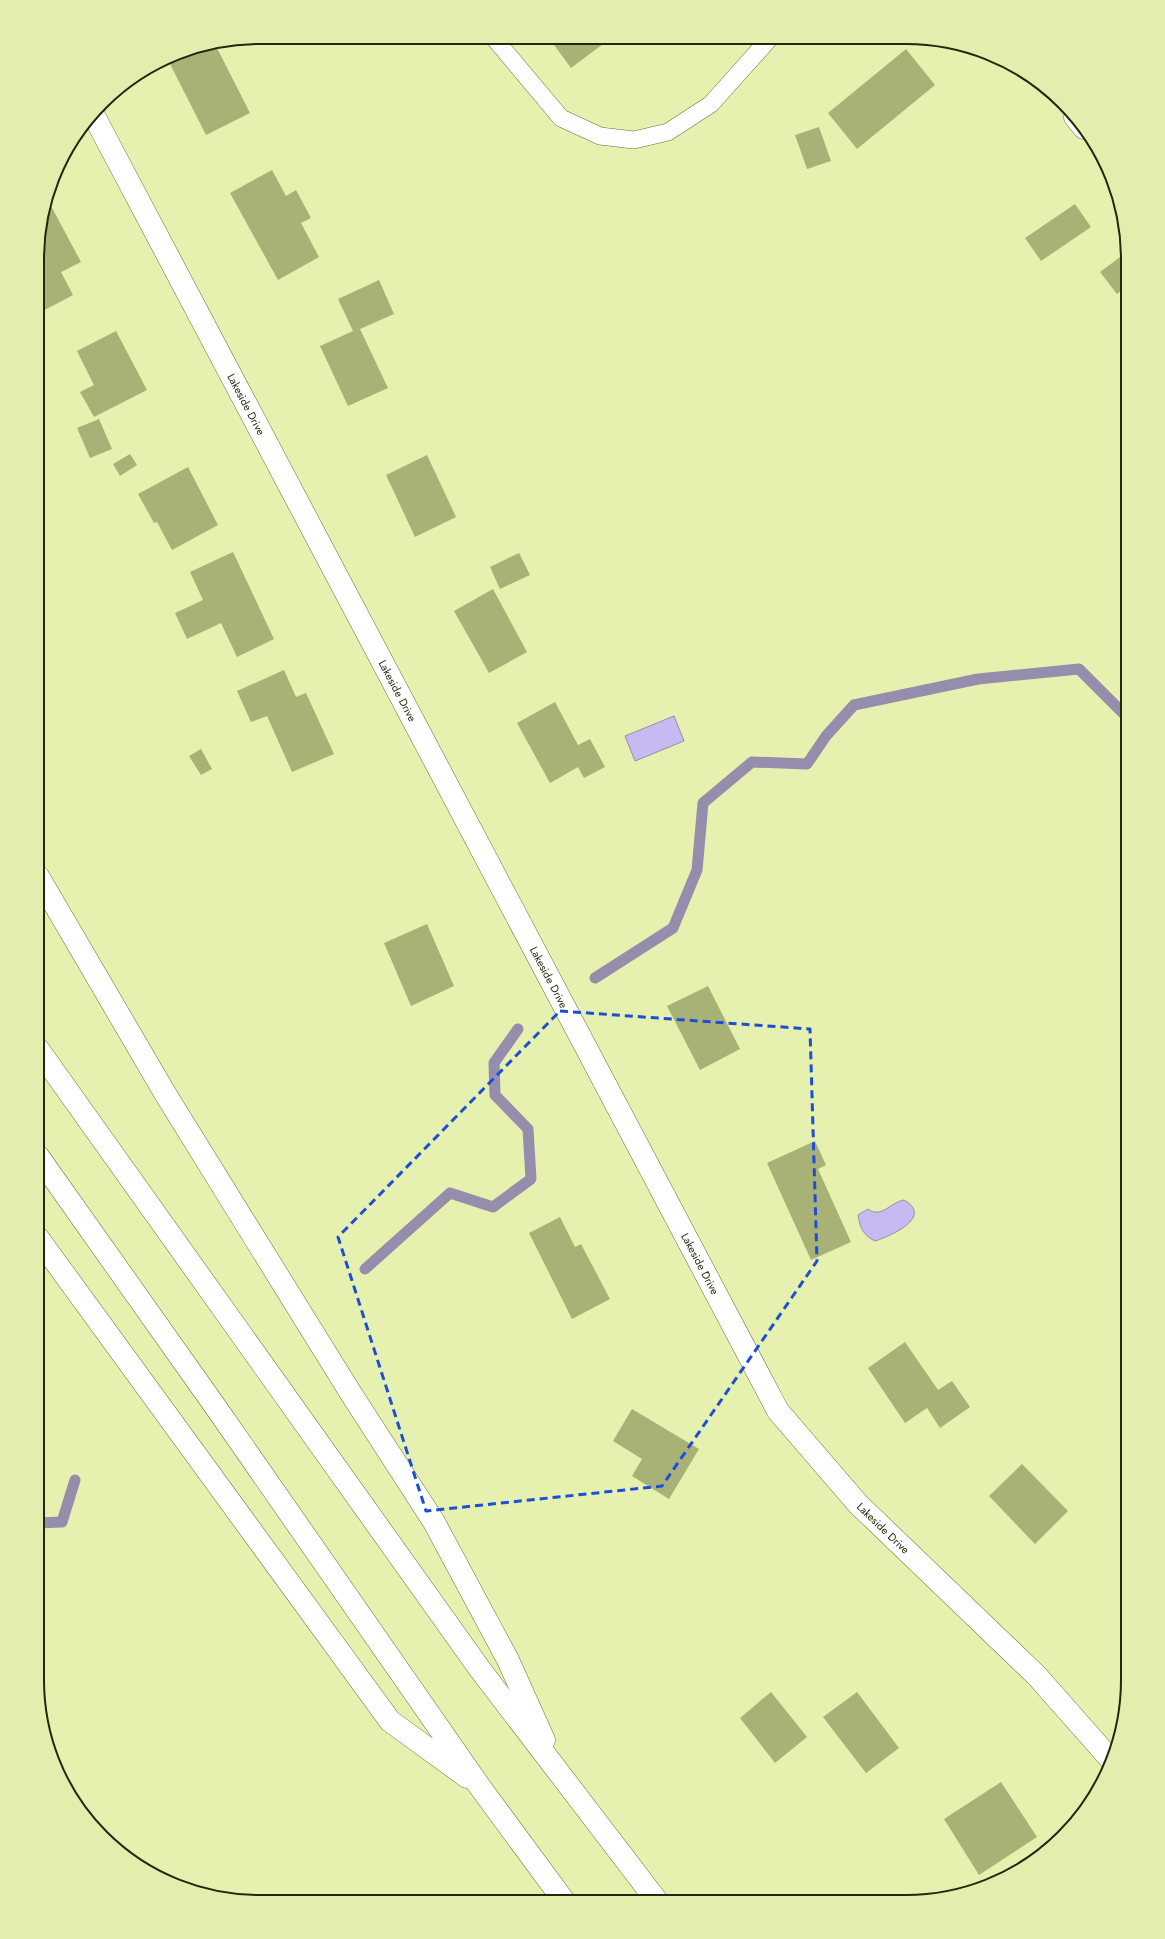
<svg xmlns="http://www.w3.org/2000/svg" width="1165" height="1939" font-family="Jost,sans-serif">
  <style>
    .water { fill: #c7b9f2; stroke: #968dad }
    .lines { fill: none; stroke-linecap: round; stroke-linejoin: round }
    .stream { stroke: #968dad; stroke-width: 11 }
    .building { fill: #a9b276 }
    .lane-casing { stroke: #6a7235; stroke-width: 18 }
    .street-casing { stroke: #6a7235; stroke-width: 23 }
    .highway-casing { stroke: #6a7235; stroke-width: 23 }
    .lane { stroke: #fff; stroke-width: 17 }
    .street { stroke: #fff; stroke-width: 22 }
    .highway { stroke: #fff; stroke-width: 22 }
    .marked { fill: none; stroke: #1d4ed8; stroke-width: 3; stroke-dasharray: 8 5; stroke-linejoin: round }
    .labels { text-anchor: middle; stroke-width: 4; stroke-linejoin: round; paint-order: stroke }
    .street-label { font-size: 11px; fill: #23270d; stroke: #f4ffbc }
    .rim { fill: none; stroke: #23270d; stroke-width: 2 }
  </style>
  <rect width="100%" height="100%" fill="#e6f1af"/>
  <g class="water">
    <path d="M674 716 684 741 635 761 625 736Z"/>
    <path d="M904 1200C934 1217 891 1236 875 1241 863 1235 860 1228 858 1215L868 1209C881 1219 891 1202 904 1200Z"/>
  </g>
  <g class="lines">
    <g class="stream">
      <path d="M595 978 673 928 697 870 703 803 752 762 807 764 826 736 854 705 978 679 1079 669 1123 713H1128"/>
      <path d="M365 1269 450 1193 493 1207 531 1179 528 1129 495 1095 494 1063 518 1029"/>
      <path d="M37 1523 62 1522 75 1480"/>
    </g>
  </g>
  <g class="building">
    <path d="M549 38H611L571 68Z"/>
    <path d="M216 46 250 113 206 135 167 58 175 54Z"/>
    <path d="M906 49 935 85 857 149 828 113Z"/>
    <path d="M819 127 831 161 807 169 795 135Z"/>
    <path d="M272 170 286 196 296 190 311 218 301 223 319 257 278 280 230 193Z"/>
    <path d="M50 204 81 262 61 272 73 295 41 312 39 309V231L46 206Z"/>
    <path d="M1075 204 1091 227 1041 261 1025 238Z"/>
    <path d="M1127 252 1128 285 1117 294 1100 272Z"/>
    <path d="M379 280 394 314 360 329 388 388 348 406 320 346 353 331 338 299Z"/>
    <path d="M1128 293V307L1121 297Z"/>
    <path d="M116 331 147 390 94 417 80 392 94 385 77 351Z"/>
    <path d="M99 419 112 449 90 458 77 428Z"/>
    <path d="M130 454 137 465 120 476 113 464Z"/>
    <path d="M427 455 456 517 415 537 386 475Z"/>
    <path d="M188 467 218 525 172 550 157 522 154 523 138 494Z"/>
    <path d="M233 552 274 639 237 657 221 623 187 639 175 613 203 600 190 572Z"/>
    <path d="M519 553 530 575 500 589 490 567Z"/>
    <path d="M493 589 527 652 489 673 454 611Z"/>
    <path d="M284 670 296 697 306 693 334 754 292 772 267 716 251 722 237 691Z"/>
    <path d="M555 702 578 745 590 739 605 767 584 778 578 767 550 783 517 723Z"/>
    <path d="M201 749 212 769 201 775 189 756Z"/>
    <path d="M427 924 454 986 411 1006 384 943Z"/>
    <path d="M708 986 740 1049 700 1070 667 1006Z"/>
    <path d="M815 1141 826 1165 818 1169 851 1242 811 1260 767 1163Z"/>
    <path d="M560 1217 575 1247 581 1244 610 1299 572 1319 529 1233Z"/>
    <path d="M905 1342 938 1390 952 1381 970 1407 940 1428 927 1408 905 1423 868 1368Z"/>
    <path d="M632 1409 699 1449 669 1499 632 1476 642 1459 613 1441Z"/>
    <path d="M1022 1464 1068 1511 1035 1544 989 1496Z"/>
    <path d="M771 1692 807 1737 775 1763 740 1718Z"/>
    <path d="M857 1692 899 1748 866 1773 823 1717Z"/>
    <path d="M1001 1782 1037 1837 979 1875 944 1819Z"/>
  </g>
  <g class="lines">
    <defs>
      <path id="lane" d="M494 38 561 118 600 136 634 140 668 132 711 104 770 38"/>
      <g id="street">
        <path id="s1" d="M94 116 778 1411 858 1504 1037 1676 1112 1761"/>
        <path d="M1075 117 1084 128"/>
      </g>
      <g id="highway">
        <path d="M38 876 166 1095 350 1392 434 1522 508 1660 544 1740"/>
        <path d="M38 1049 479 1668 657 1901"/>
        <path d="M38 1156 217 1409 480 1787 564 1901"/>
        <path d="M38 1238 390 1721 467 1777"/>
      </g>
    </defs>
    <use href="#lane" class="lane-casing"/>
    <use href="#street" class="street-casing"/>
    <use href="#highway" class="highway-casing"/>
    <use href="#lane" class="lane"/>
    <use href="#street" class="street"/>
    <use href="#highway" class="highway"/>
  </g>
  <path class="marked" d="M560 1011 810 1029 817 1261 662 1486 426 1511 338 1237Z"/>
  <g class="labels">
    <g class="street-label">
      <text dy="4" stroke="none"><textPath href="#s1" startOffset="326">Lakeside Drive</textPath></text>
      <text dy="4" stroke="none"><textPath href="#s1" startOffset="650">Lakeside Drive</textPath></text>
      <text dy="4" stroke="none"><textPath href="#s1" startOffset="974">Lakeside Drive</textPath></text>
      <text dy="4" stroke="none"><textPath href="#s1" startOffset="1298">Lakeside Drive</textPath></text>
      <text dy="4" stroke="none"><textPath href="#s1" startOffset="1622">Lakeside Drive</textPath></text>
    </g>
  </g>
  <path d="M0 0H1165V1939H0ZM259 44H906A215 215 0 0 1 1121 259V1680A215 215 0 0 1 906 1895H259A215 215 0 0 1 44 1680V259A215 215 0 0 1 259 44Z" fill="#e3eeae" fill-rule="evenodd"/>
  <path class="rim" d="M259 44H906A215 215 0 0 1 1121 259V1680A215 215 0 0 1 906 1895H259A215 215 0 0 1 44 1680V259A215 215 0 0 1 259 44Z"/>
</svg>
